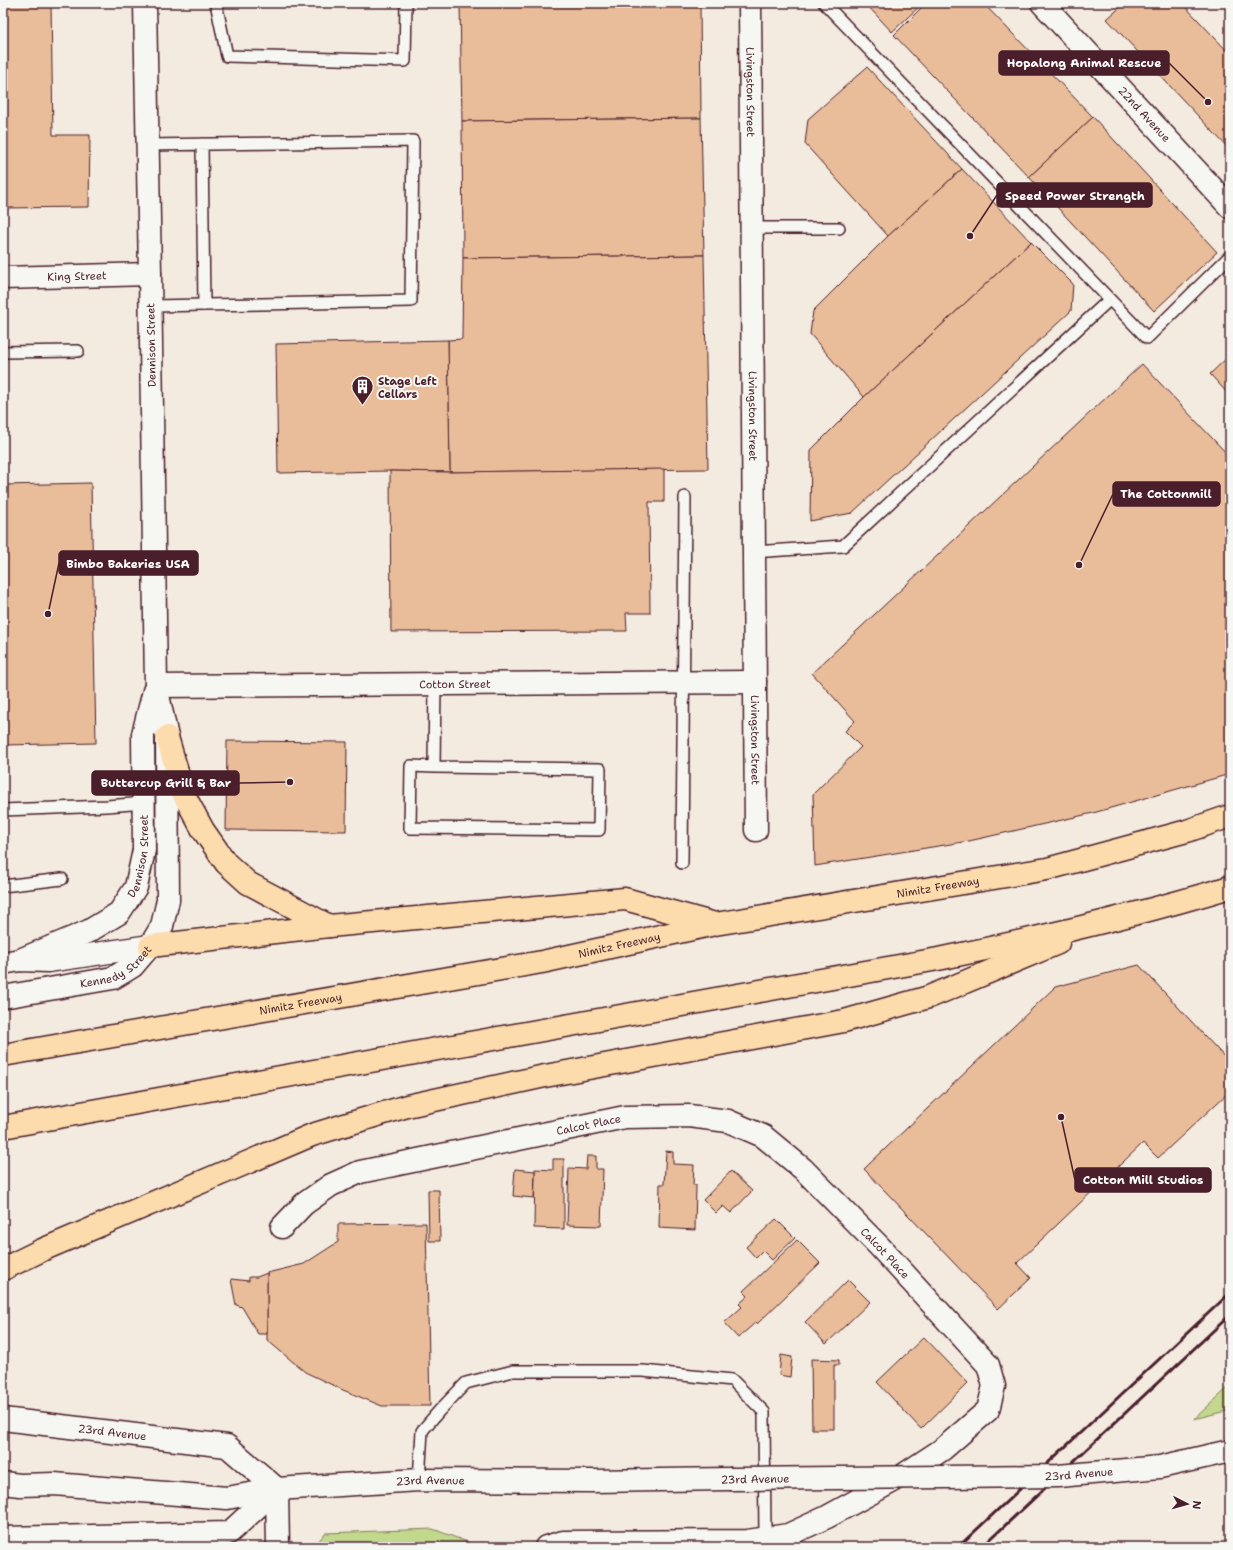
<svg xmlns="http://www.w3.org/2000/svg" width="1233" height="1550" font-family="'Shantell Sans',sans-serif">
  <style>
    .green { fill: #c2d88d; stroke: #867c5c }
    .building { fill: #eabd9a; stroke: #4a1f2b }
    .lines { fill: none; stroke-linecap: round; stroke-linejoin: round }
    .service-casing { stroke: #4a1f2b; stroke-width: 14 }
    .minor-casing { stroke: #4a1f2b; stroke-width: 25 }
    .secondary-casing { stroke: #4a1f2b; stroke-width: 25 }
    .motorway-casing { stroke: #4a1f2b; stroke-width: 25 }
    .service { stroke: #f6f6f2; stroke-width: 11 }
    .minor { stroke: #f6f6f2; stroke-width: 22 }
    .secondary { stroke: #f6f6f2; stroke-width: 22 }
    .motorway { stroke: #fcdcac; stroke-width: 22 }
    .rail { stroke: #4a1f2b; stroke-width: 3 }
    .secondary-bridge-casing { stroke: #4a1f2b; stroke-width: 25; stroke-linecap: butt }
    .secondary-bridge { stroke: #f6f6f2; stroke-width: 22 }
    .labels { text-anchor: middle; stroke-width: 4; stroke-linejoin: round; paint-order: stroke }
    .street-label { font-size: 11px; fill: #4a1f2b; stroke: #f6f6f2 }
    .poi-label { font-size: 11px; font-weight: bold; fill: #4a1f2b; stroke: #f6f6f2; text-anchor: start }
    .leader { fill: none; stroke: #4a1f2b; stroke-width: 1.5 }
    .callout-dot { fill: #4a1f2b; stroke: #f6f6f2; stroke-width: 1.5 }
    .callout { fill: #4a1f2b; stroke: #4a1f2b; stroke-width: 1.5 }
    .callout-label { font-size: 12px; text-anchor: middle; font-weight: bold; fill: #fff }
  </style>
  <rect width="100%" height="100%" fill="#f4ebe0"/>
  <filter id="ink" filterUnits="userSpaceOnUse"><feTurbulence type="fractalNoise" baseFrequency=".025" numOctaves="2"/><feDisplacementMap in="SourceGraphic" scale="8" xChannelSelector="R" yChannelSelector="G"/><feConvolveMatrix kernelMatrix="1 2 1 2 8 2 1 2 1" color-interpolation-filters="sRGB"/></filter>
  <g filter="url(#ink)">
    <g class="green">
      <path d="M1230 1386V1410L1194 1419Z"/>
      <path d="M433 1529 465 1541 478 1547H314L325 1533Z"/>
    </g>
    <g class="building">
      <path d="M3 3H51L53 135H90L89 207 3 208Z"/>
      <path d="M460 3H700L701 118 462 121Z"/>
      <path d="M865 3H923L892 32Z"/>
      <path d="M926 3H983L1093 117 1029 177 894 35Z"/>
      <path d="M1125 3H1182L1230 54V150L1107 19Z"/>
      <path d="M867 67 962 169 888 236 805 144 808 119Z"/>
      <path d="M1093 117 1217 252 1154 311 1029 177Z"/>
      <path d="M701 118 704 255 463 258 462 121Z"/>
      <path d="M962 169 1031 242 864 397 810 334 813 311 888 236Z"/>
      <path d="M1031 242 1073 284 1071 311 852 513 810 521 811 450 864 397Z"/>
      <path d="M704 255 708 469 450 472 448 340 462 339 463 258Z"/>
      <path d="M448 340 450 472 390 471 278 473 276 344Z"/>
      <path d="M1230 355V396L1210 374Z"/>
      <path d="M1142 364 1230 457V774L1093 813 969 841 815 866 813 794 861 747 845 731 855 721 812 673Z"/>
      <path d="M664 469V502H649L650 613H626L627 631 391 632 390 471 450 472Z"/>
      <path d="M91 483 96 743 3 745V485Z"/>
      <path d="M227 741 347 742 346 831 226 830Z"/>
      <path d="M1139 965 1230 1063V1091L1158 1158 1143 1143 1017 1263 1031 1278 998 1309 864 1169 1055 987Z"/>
      <path d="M666 1151 673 1152V1164L694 1165 693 1185H696L695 1230 659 1228 660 1184H664Z"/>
      <path d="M587 1156H596V1169H603L601 1226 567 1225 569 1168 586 1169Z"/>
      <path d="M553 1159H564V1229L534 1228 535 1169 553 1170Z"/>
      <path d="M515 1169 535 1171 534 1198 513 1196Z"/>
      <path d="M731 1171 752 1191 731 1213 723 1206 716 1213 703 1200Z"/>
      <path d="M428 1190H439L440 1241H429Z"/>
      <path d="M776 1219 795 1238 772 1260 763 1251 756 1258 746 1247Z"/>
      <path d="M426 1223 430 1406H382L343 1390 305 1372 267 1340V1273L304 1264 338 1242V1224Z"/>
      <path d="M797 1240 820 1263 757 1324 756 1322 738 1338 724 1323 742 1307 739 1304 748 1296 743 1291Z"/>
      <path d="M267 1273V1334H258L242 1307 236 1305 231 1279 249 1281V1277H257Z"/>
      <path d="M848 1280 870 1302 826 1344 805 1322Z"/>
      <path d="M924 1337 968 1383 921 1429 877 1382Z"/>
      <path d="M781 1355 792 1357 790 1377 779 1375Z"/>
      <path d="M811 1359 839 1360V1365H834V1429H812Z"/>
    </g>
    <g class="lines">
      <defs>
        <g id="service">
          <path d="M216 3 227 56 405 61 406 3"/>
          <path d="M824 3 1147 338 1230 256"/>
          <path d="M148 145 413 141 411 301 204 305 202 144"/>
          <path d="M751 228H839"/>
          <path d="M151 306 204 305"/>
          <path d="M3 352 78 351"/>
          <path d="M754 552 843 546 1109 300"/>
          <path d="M434 767 411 766 410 828 599 830 600 769 434 767 435 684"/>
          <path d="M3 810 107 806 144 803"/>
          <path d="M682 863 685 497"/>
          <path d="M3 886 62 879"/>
          <path d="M419 1480 422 1431 439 1411 466 1383 513 1371H643L732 1380 764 1412 765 1539"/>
        </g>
        <g id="minor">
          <path id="s1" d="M750 3 756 830"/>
          <path id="s2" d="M1042 3 1230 207"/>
          <path id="s3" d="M3 278 150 274"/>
          <path id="s4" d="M156 686 755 682"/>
          <path id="s5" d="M282 1227 304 1204 331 1185 360 1172 625 1117 689 1116 728 1121 763 1136 803 1169 879 1246 988 1365 994 1386 988 1410 943 1449 902 1476 827 1517 788 1535 747 1541 563 1542 546 1547"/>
          <path d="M277 1489 278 1547"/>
          <path d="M3 1538 229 1533 277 1489"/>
        </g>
        <g id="secondary">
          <path id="s6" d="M20 960 89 931 119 913 136 887 144 850 143 734 154 691"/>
          <path d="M3 963 20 960 48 961 150 946"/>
          <path id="s7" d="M3 997 113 978 133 966 150 946 162 926 168 900 167 737 156 686 150 274 145 3"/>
          <path id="s8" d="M3 1419 227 1446 277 1489"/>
          <path id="s9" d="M3 1483 20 1485 54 1484 227 1498 277 1489 419 1480 592 1481 729 1479"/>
        </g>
        <g id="motorway">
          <path d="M167 737 184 795 203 830 226 863 248 883 329 926"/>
          <path d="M150 946 329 926 625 899 712 923"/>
          <path id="s10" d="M3 1055 542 962 715 924 1047 869 1187 831 1230 816"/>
          <path d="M3 1127 938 959C1036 939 1134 916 1230 887"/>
          <path d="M3 1269 42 1250 312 1135 407 1106 545 1076 844 1021 929 997 1058 943"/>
        </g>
      </defs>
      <use href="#service" class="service-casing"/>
      <use href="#minor" class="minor-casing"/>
      <use href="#secondary" class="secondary-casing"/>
      <use href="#motorway" class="motorway-casing"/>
      <use href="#service" class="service"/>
      <use href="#minor" class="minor"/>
      <use href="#secondary" class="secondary"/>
      <use href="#motorway" class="motorway"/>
      <g class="rail">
        <path d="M958 1547 1230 1293"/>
        <path d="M982 1547 1230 1315"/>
      </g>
      <defs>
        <g id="secondary-bridge">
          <path id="s11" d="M729 1479 1058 1476 1160 1467 1230 1451"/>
        </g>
      </defs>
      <use href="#secondary-bridge" class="secondary-bridge-casing"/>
      <use href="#secondary-bridge" class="secondary-bridge"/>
    </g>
  </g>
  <defs>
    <symbol id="building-pin" viewBox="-11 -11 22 30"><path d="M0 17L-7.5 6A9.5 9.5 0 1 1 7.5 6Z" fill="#4a1f2b" stroke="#f6f6f2"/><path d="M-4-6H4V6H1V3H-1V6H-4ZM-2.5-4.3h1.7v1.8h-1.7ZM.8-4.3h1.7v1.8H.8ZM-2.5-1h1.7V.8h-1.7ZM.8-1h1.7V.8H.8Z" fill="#fff"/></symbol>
  </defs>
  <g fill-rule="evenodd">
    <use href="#building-pin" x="350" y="374" width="25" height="34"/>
  </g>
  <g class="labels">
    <g class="street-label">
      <text dy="4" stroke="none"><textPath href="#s1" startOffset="89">Livingston Street</textPath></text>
      <text dy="4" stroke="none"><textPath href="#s2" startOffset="151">22nd Avenue</textPath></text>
      <text dy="4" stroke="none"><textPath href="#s3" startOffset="74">King Street</textPath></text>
      <text transform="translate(151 345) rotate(-91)" y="4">Dennison Street</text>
      <text dy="4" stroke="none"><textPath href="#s1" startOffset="413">Livingston Street</textPath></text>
      <text dy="4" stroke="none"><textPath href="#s4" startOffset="299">Cotton Street</textPath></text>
      <text dy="4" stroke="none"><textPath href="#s1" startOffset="737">Livingston Street</textPath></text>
      <text dy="4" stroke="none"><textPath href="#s6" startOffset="172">Dennison Street</textPath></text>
      <text dy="4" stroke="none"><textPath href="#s10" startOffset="950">Nimitz Freeway</textPath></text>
      <text dy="4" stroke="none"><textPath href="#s10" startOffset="626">Nimitz Freeway</textPath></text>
      <text dy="4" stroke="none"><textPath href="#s7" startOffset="119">Kennedy Street</textPath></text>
      <text dy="4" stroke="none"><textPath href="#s10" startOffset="302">Nimitz Freeway</textPath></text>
      <text dy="4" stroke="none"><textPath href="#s5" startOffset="330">Calcot Place</textPath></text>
      <text dy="4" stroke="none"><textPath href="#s5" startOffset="678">Calcot Place</textPath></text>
      <text dy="4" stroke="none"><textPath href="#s8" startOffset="110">23rd Avenue</textPath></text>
      <text dy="4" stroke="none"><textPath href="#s11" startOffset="350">23rd Avenue</textPath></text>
      <text transform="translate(755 1479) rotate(-1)" y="4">23rd Avenue</text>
      <text dy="4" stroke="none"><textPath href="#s9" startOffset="429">23rd Avenue</textPath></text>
    </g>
    <g class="poi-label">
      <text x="378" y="385">Stage Left<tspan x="378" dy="13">Cellars</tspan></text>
    </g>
  </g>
  <path class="leader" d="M1208 102L1169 63M970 236L997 195M1079 565L1113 494M48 614L59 563M290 782L239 783M1061 1117L1075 1180"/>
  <g class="callout-dot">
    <circle cx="1208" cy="102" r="4"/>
    <circle cx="970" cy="236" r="4"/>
    <circle cx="1079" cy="565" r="4"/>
    <circle cx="48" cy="614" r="4"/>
    <circle cx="290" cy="782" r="4"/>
    <circle cx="1061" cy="1117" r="4"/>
  </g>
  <g class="callout">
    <rect x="999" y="51" width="170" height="24" rx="4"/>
    <rect x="997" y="183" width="155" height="24" rx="4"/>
    <rect x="1113" y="482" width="107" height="24" rx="4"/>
    <rect x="59" y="551" width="139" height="24" rx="4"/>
    <rect x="92" y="771" width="147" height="24" rx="4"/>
    <rect x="1075" y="1168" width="136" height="24" rx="4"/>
  </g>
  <g class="callout-label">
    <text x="1084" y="67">Hopalong Animal Rescue</text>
    <text x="1075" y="200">Speed Power Strength</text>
    <text x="1166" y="498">The Cottonmill</text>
    <text x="128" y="568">Bimbo Bakeries USA</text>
    <text x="166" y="787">Buttercup Grill &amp; Bar</text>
    <text x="1143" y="1184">Cotton Mill Studios</text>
  </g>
  <rect width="1233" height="1550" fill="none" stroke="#f6f6f2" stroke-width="16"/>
  <rect x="8" y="8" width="1217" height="1534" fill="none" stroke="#4a1f2b" stroke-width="1.5" filter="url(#ink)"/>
  <g transform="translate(1187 1504) rotate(96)" stroke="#f6f6f2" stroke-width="3" paint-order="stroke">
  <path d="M0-3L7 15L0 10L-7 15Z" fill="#4a1f2b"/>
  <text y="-6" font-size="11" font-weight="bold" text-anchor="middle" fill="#4a1f2b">N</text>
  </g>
</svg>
